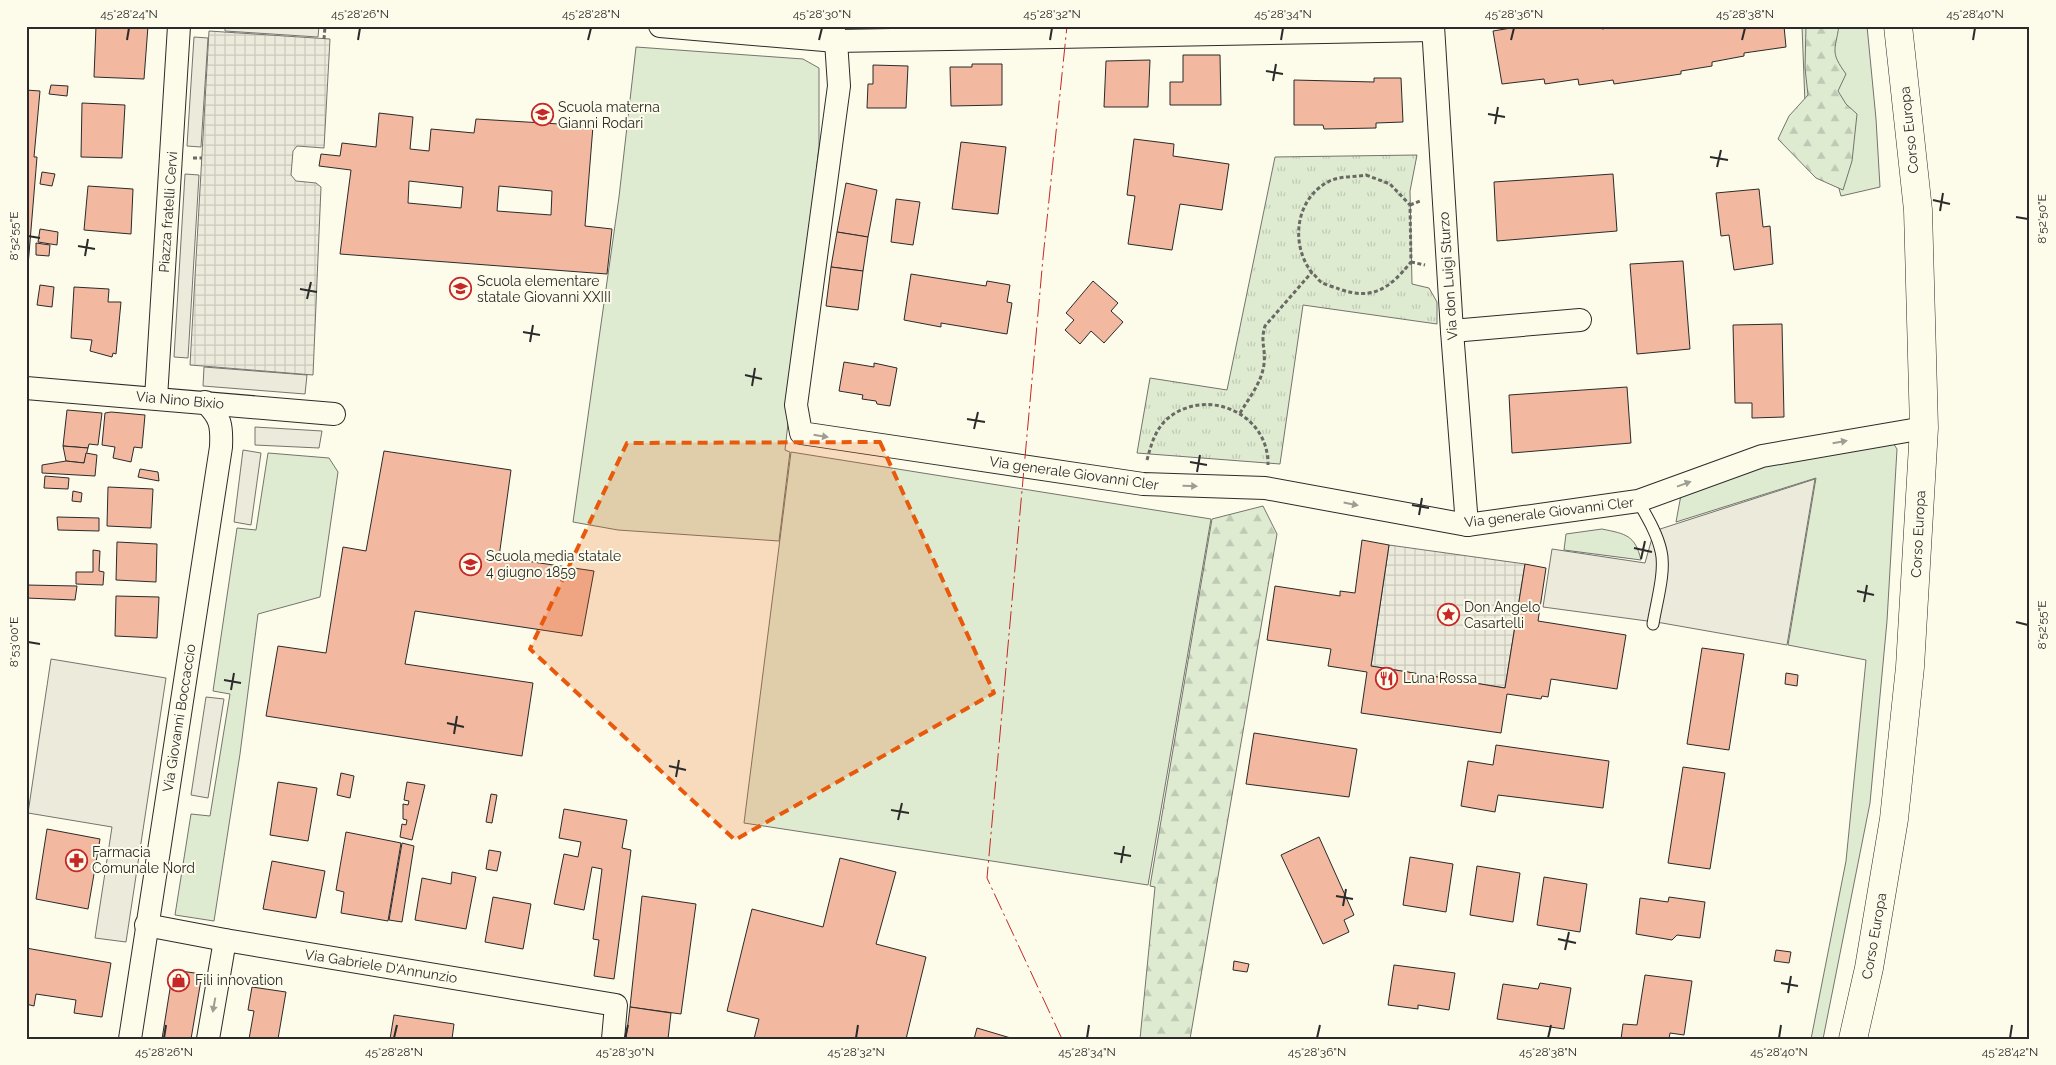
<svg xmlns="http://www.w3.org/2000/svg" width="2056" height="1065" font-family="Raleway,sans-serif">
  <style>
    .grass { fill: #deebd1; stroke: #74746e }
    .forest { fill: url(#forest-firs); stroke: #74746e }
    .park { fill: url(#park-tufts); stroke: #74746e }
    .parking { fill: #eceadb; stroke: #74746e }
    .plaza { fill: url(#plaza-grid); stroke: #74746e }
    .building { fill: #f2b8a0; stroke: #2b2b2b; fill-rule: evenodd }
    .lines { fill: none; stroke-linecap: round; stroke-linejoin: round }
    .service-casing { stroke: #2b2b2b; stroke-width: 13 }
    .minor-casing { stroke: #2b2b2b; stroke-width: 24 }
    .primary-casing { stroke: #2b2b2b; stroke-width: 29 }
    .path { stroke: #6a6964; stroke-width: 3; stroke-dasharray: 4 2.5; stroke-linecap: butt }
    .service { stroke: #fdfbea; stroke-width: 11 }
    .minor { stroke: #fdfbea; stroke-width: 22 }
    .primary { stroke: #fdfbea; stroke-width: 28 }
    .power { stroke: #c62828; stroke-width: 1; stroke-dasharray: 18 4 2.5 4; stroke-linecap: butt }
    .oneway { fill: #9e9d94 }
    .marked { fill: #e8590c; fill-opacity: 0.2; stroke: #e8590c; stroke-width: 4; stroke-dasharray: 10 6; stroke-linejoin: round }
    .ticks { fill: none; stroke: #2b2b2b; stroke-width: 2 }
    .labels { text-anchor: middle; stroke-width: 4; stroke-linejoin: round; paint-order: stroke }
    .poi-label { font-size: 14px; fill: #2b2b2b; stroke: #fdfbea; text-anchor: start }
    .street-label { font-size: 14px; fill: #2b2b2b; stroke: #fdfbea }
    .neatline { fill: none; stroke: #2b2b2b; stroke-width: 2 }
    .ticks-label { font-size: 12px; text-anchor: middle; fill: #2b2b2b }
  </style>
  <defs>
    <pattern id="forest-firs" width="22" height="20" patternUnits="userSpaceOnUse" patternTransform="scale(1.25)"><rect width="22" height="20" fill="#deebd1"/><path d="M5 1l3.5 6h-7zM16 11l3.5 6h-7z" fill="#bfcab4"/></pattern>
    <pattern id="park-tufts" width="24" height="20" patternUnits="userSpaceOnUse" patternTransform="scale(1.25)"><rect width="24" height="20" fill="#deebd1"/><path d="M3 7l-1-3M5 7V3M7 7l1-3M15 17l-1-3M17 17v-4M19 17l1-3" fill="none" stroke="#bfcab4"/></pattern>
    <pattern id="plaza-grid" width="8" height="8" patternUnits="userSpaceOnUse" patternTransform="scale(1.25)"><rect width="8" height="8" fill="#eceadb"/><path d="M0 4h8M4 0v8" fill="none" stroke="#cbc9bc"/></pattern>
  </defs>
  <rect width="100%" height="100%" fill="#fdfbea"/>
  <g class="grass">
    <path d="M1802 26H1867L1876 119 1880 187 1841 196 1831 160 1807 156Z"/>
    <path d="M636 47 803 59 819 68V146L785 450 790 452 779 541 618 530 573 522 619 197Z"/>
    <path d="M1893 443 1897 449 1887 621 1870 803 1823 1039H1811L1846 861 1866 660 1788 645 1816 478 1676 522 1681 495 1752 468Z"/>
    <path d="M791 452 1211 519 1148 885 744 823Z"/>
    <path d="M268 453 329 458 338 472 320 597 258 614 240 754 214 921 175 915 191 814 210 816 230 694 213 691 237 528 256 530Z"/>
    <path d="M1602 529C1626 534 1635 535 1641 560L1564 550 1566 534Z"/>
  </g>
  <g class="forest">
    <path d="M1806 26H1839C1835 51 1830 52 1846 74L1838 91 1846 104 1857 114 1852 161 1843 190 1816 178 1778 139 1789 116 1808 95 1805 68Z"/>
    <path d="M1263 506 1277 534 1190 1039H1140L1155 887 1150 886 1212 519Z"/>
  </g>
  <path class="park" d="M1417 155 1410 191 1412 284 1429 288 1437 302V324L1303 305 1280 464 1137 453 1150 378 1227 390 1275 157Z"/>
  <g class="parking">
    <path d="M225 26H319L318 37 225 31Z"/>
    <path d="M194 37 208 38 201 147 187 146Z"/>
    <path d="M185 174 199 175 188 358 174 357Z"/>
    <path d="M204 367 307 375 305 394 203 386Z"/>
    <path d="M255 427 322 431 319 448 255 445Z"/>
    <path d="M243 450 261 453 251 525 234 522Z"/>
    <path d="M1815 479 1787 645 1662 623 1543 607 1552 549 1645 563 1654 531Z"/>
    <path d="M51 659 166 678 126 942 95 938 112 827 28 813Z"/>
    <path d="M206 697 224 699 208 798 191 795Z"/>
  </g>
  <g class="plaza">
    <path d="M209 31 330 39 324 148 297 146 293 151 291 175 296 181 316 183 321 187 313 375 190 365Z"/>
    <path d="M1389 545 1525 564 1505 688 1371 666Z"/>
  </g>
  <g class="building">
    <path d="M96 26H148L144 79 94 77Z"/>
    <path d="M1523 26H1601L1602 29 1619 26H1784L1786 47 1744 53V56L1712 62V66L1681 71V74L1614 84 1613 80 1579 85 1578 79 1545 84 1544 79 1502 84 1493 31Z"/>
    <path d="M1183 55H1220L1221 105H1170V82H1183Z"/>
    <path d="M1150 60 1148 107H1104L1106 61Z"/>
    <path d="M972 64H1002V105L951 106 950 67H972Z"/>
    <path d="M873 65 908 66 906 108H867L868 84H873Z"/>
    <path d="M1374 78H1401L1403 122 1376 123V128L1324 129 1323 125H1294V80L1374 82Z"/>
    <path d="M51 85 68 86 67 96 49 94Z"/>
    <path d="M26 90 40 91 34 157H37L27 278Z"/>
    <path d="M82 103 125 105 122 158 81 157Z"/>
    <path d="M379 113 413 117 410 149 429 151 431 129 474 133 476 119 593 126 585 226 612 229 607 274 340 254 351 170 319 166 321 154 340 156 342 143 376 147ZM409 181 463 187 461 208 408 203ZM499 186 552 191 551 215 497 211Z"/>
    <path d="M1134 139 1174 144 1173 156 1229 164 1222 210 1180 204 1172 250 1128 244 1135 196 1127 195Z"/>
    <path d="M961 142 1006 147 998 214 952 209Z"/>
    <path d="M42 172 55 174 52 186 40 184Z"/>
    <path d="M1613 174 1617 231 1497 241 1494 182Z"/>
    <path d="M846 183 877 190 868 237 837 232Z"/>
    <path d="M88 186 133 189 131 234 84 230Z"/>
    <path d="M1759 189 1763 227 1770 226 1773 264 1734 270 1729 235 1721 236 1716 193Z"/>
    <path d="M896 199 920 202 913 245 891 242Z"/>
    <path d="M40 229 58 232 57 245 38 242Z"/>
    <path d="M837 232 868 237 863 271 831 267Z"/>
    <path d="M36 243 50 245 49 256 36 255Z"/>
    <path d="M1683 261 1690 349 1637 354 1630 264Z"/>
    <path d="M831 267 863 271 858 310 826 306Z"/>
    <path d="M911 274 986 286 987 281 1010 285 1007 302 1012 303 1007 334 941 323V327L904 320Z"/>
    <path d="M1093 281 1118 303 1111 311 1123 322 1104 343 1091 331 1080 344 1065 330 1074 320 1066 313Z"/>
    <path d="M40 285 54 287 52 307 37 305Z"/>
    <path d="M74 287 109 289 108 302H121L116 354 113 353 112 357 90 351 92 340 71 338Z"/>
    <path d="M1782 324 1784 417 1752 418V403H1735L1733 325Z"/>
    <path d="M844 362 874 367V363L897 368 890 406 877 404 876 401 862 399 863 395 839 391Z"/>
    <path d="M1627 387 1631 443 1512 453 1509 395Z"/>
    <path d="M67 410 102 413 98 445 89 444 88 448 63 446Z"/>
    <path d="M111 412 145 415 142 448 134 447 131 462 113 458 115 447 102 445 105 413Z"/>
    <path d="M63 446 88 448 84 463 66 461Z"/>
    <path d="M384 451 511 470 499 557 594 571 582 636 415 611 405 664 533 683 522 756 266 716 278 646 326 653 343 547 366 551Z"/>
    <path d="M86 453 97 455 95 476 42 473V465L66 461 84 463Z"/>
    <path d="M140 469 158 472 159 481 138 477Z"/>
    <path d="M45 476 69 478 68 489 44 488Z"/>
    <path d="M108 487 153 489 151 528 107 526Z"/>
    <path d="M73 491 82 493 81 502 72 501Z"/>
    <path d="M57 517 99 518V531L58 530Z"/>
    <path d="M1362 540 1389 545 1371 666 1505 688 1525 564 1546 568 1538 621 1626 635 1617 689 1551 679 1548 697 1542 696 1541 699 1507 694 1501 733 1361 713 1367 672 1328 666 1331 649 1267 640 1275 586 1340 596V591L1355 593Z"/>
    <path d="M117 542 157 544 156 582 116 580Z"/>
    <path d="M93 550 100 551 99 571 104 572 103 585 76 584V572H93Z"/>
    <path d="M26 585 77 586 75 600 26 598Z"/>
    <path d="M116 596 159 597 157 638 115 636Z"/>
    <path d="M1702 648 1744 654 1729 750 1687 744Z"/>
    <path d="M1786 673 1798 675 1797 686 1785 684Z"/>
    <path d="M1254 733 1357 749 1349 797 1246 784Z"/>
    <path d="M1496 745 1609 761 1603 808 1498 795 1495 812 1461 806 1468 761 1493 765Z"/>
    <path d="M1683 767 1725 773 1710 869 1668 863Z"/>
    <path d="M341 773 354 776 350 798 337 795Z"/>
    <path d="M278 782 317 788 308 841 270 835Z"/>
    <path d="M407 782 425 785 412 840 400 837 402 824 406 825 407 820 403 819V804L408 805 409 801 404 800Z"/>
    <path d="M491 794 497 795 492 823 486 822Z"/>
    <path d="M564 809 627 820 622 848 631 850 614 979 594 976 599 940 593 939 602 869 592 867 584 910 554 904 564 854 578 857 581 842 559 838Z"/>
    <path d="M47 829 100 839 88 909 36 899Z"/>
    <path d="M346 832 401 843 388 921 341 913 344 892 336 890Z"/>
    <path d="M1319 837 1354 915 1344 920 1349 932 1323 944 1281 855Z"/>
    <path d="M402 843 414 846 402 922 389 920Z"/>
    <path d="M489 850 501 852 497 871 486 869Z"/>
    <path d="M1410 857 1453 864 1446 912 1403 905Z"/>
    <path d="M840 858 896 872 876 944 926 957 906 1039H754L759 1019 727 1011 752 909 823 927Z"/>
    <path d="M272 861 325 871 316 918 263 909Z"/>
    <path d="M1477 866 1520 873 1513 922 1470 915Z"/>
    <path d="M452 872 476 877 466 929 415 920 422 878 451 884Z"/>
    <path d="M1544 877 1587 884 1580 932 1537 925Z"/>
    <path d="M642 896 696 904 681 1014 630 1007Z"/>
    <path d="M493 897 531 904 523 949 485 942Z"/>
    <path d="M1669 897 1705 902 1700 938 1677 935 1672 940 1636 934 1640 898 1668 902Z"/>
    <path d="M26 948 111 963 102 1017 74 1013 76 1000 36 994 34 1006 26 1004Z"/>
    <path d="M1776 950 1791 952 1789 963 1774 961Z"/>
    <path d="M1234 961 1249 964 1247 972 1233 970Z"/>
    <path d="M1394 965 1455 973 1449 1010 1418 1005V1009L1388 1005Z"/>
    <path d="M173 970 202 974 191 1039H162Z"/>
    <path d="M1645 975 1692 981 1684 1035 1670 1033 1669 1039H1621L1623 1024 1637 1025Z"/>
    <path d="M1540 983 1571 988 1564 1029 1497 1019 1503 984 1538 989Z"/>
    <path d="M252 987 286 992 278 1039H249L254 1011 248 1010Z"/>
    <path d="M630 1007 671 1013 668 1039H626Z"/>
    <path d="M394 1015 454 1024 452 1039H390Z"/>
    <path d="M977 1028 1014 1039H974Z"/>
  </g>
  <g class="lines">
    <defs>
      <path id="service" d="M1638 501C1647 517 1657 533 1661 551 1666 571 1656 604 1653 624"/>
      <g id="minor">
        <path d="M660 26 836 41 1433 30"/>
        <path d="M833 26 836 41 839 86 796 405 801 433 1143 484 1265 488 1467 525 1638 501 1762 456 1924 428"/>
        <path d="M1433 26 1452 331 1467 525"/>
        <path d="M1452 331 1580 320"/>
        <path d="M26 388 334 414"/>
        <path d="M156 398 179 26"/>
        <path d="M146 925 225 940 616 1005 613 1039"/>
        <path d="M130 1039 221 447C222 426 221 417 205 402"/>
        <path d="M208 1039 225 940"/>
      </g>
      <path id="primary" d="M1853 1039 1869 968 1894 819 1910 667 1924 428 1918 210 1898 26"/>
    </defs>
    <use href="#service" class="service-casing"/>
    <use href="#minor" class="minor-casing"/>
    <use href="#primary" class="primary-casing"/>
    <g class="path">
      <path d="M324 39 325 26"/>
      <path d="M193 158H202"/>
      <path d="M1366 175 1390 184 1410 205 1411 262C1390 288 1373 301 1339 289 1334 287 1326 285 1321 282 1318 280 1316 276 1313 274 1289 245 1295 196 1332 180 1342 176 1356 177 1366 175Z"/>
      <path d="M1410 205 1420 201"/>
      <path d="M1411 262 1425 265"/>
      <path d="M1240 413C1249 398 1262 382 1264 364 1266 349 1260 342 1265 326L1312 272"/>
      <path d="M1147 460C1151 445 1155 430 1167 419 1206 386 1269 413 1268 465"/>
    </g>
    <use href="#service" class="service"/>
    <use href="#minor" class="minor"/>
    <use href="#primary" class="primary"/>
    <path class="power" d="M1062 1039 987 878 1043 258 1067 26"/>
  </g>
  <defs><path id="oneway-solid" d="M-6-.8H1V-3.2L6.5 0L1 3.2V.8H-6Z" transform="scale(1.25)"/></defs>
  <g class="oneway">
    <use href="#oneway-solid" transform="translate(821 436) rotate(9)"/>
    <use href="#oneway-solid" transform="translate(1840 442) rotate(-10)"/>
    <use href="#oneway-solid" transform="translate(1684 484) rotate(-20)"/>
    <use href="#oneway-solid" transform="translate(1190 486) rotate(2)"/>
    <use href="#oneway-solid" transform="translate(1351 504) rotate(11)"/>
    <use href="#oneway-solid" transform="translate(214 1005) rotate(100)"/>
  </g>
  <path class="marked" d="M880 442 994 693 735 840 530 649 627 443Z"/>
  <path class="ticks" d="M127 40 129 28M358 40 360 28M588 40 591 28M819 40 822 28M1050 40 1052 28M1281 40 1283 28M1511 40 1514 28M1742 40 1745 28M1973 40 1975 28M1266 71 1283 74M1273 81 1276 64M1488 114 1505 117M1495 124 1498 107M1710 157 1728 160M1717 167 1721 150M1933 200 1950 204M1940 211 1943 193M2016 217 2028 219M28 236 40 238M78 246 95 249M85 256 88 239M300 289 317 292M307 299 311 282M523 332 540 335M530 342 533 325M745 375 762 379M752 386 755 368M967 419 985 422M974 429 978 412M1190 462 1207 465M1197 472 1200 455M1412 505 1429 508M1419 515 1422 498M1634 548 1652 552M1641 559 1645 541M1857 591 1874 595M1864 602 1867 585M2016 622 2028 625M28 642 40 644M224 680 241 683M231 690 234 673M447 723 464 727M454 734 457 716M669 766 686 770M676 777 679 760M891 810 909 813M898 820 902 803M1114 853 1131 856M1121 863 1124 846M1336 896 1353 899M1343 906 1346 889M1558 939 1576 943M1565 950 1569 932M1781 983 1798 986M1788 993 1791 976M164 1038 166 1025M394 1038 397 1025M625 1038 628 1025M856 1038 858 1025M1087 1038 1089 1025M1317 1038 1320 1025M1548 1038 1551 1025M1779 1038 1781 1025M2010 1038 2012 1025"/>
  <defs>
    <symbol id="school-ring" viewBox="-11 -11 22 22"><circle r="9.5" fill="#fdfbea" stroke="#c62828" stroke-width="1.5"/><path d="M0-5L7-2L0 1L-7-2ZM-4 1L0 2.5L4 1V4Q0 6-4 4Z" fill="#c62828"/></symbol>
    <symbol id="sight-ring" viewBox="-11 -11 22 22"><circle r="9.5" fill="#fdfbea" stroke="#c62828" stroke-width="1.5"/><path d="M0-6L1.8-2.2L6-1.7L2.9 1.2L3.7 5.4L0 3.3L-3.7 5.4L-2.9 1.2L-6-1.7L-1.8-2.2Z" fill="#c62828"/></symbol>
    <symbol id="restaurant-ring" viewBox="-11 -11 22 22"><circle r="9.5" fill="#fdfbea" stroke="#c62828" stroke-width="1.5"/><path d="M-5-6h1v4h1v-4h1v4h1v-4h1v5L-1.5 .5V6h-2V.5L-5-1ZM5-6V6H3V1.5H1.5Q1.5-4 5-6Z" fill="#c62828"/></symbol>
    <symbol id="pharmacy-ring" viewBox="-11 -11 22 22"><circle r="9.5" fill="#fdfbea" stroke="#c62828" stroke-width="1.5"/><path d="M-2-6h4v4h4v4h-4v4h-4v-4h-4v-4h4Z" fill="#c62828"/></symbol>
    <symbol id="shop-ring" viewBox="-11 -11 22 22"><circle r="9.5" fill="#fdfbea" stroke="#c62828" stroke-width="1.5"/><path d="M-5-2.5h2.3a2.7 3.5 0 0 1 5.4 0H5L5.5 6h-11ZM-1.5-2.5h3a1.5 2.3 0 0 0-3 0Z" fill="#c62828"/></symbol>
  </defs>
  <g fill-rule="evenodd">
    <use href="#school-ring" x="530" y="102" width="25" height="25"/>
    <use href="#school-ring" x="448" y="276" width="25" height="25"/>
    <use href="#school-ring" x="458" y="552" width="25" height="25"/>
    <use href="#sight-ring" x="1436" y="602" width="25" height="25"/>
    <use href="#restaurant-ring" x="1374" y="666" width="25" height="25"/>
    <use href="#pharmacy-ring" x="64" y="848" width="25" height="25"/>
    <use href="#shop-ring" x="166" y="968" width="25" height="25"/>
  </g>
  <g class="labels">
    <g class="poi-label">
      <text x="558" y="112">Scuola materna<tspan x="558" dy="16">Gianni Rodari</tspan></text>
      <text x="477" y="286">Scuola elementare<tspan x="477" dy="16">statale Giovanni XXIII</tspan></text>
      <text x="486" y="561">Scuola media statale<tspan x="486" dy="16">4 giugno 1859</tspan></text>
      <text x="1464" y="612">Don Angelo<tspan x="1464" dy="16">Casartelli</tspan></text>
      <text x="1403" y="683">Luna Rossa</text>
      <text x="92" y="857">Farmacia<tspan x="92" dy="16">Comunale Nord</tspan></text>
      <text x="195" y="985">Fili innovation</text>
    </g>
    <g class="street-label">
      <text transform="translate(1909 130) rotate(-96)" y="5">Corso Europa</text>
      <text transform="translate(168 212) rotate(-86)" y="5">Piazza fratelli Cervi</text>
      <text transform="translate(1448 276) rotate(-94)" y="5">Via don Luigi Sturzo</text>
      <text transform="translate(180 400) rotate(5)" y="5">Via Nino Bixio</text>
      <text transform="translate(1074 473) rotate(8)" y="5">Via generale Giovanni Cler</text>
      <text transform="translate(1549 512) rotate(-7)" y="5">Via generale Giovanni Cler</text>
      <text transform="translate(1918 534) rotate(-87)" y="5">Corso Europa</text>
      <text transform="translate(179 718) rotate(-81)" y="5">Via Giovanni Boccaccio</text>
      <text transform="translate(1874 936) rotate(-80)" y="5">Corso Europa</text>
      <text transform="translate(381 966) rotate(9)" y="5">Via Gabriele D'Annunzio</text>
    </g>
  </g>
  <rect width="2056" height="1065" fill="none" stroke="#fdfbea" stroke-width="55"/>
  <rect x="28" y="28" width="2000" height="1010" class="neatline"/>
  <g class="ticks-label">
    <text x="129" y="18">45°28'24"N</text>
    <text x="360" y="18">45°28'26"N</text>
    <text x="591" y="18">45°28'28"N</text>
    <text x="822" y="18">45°28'30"N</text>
    <text x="1052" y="18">45°28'32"N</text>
    <text x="1283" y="18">45°28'34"N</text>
    <text x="1514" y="18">45°28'36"N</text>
    <text x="1745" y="18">45°28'38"N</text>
    <text x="1975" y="18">45°28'40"N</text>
    <text transform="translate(2042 219) rotate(-90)" y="4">8°52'50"E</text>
    <text transform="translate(14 236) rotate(-90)" y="4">8°52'55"E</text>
    <text transform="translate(2042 625) rotate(-90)" y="4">8°52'55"E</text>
    <text transform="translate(14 642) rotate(-90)" y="4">8°53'00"E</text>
    <text x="164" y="1056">45°28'26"N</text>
    <text x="394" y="1056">45°28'28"N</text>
    <text x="625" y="1056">45°28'30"N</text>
    <text x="856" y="1056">45°28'32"N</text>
    <text x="1087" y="1056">45°28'34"N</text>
    <text x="1317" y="1056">45°28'36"N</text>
    <text x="1548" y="1056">45°28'38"N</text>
    <text x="1779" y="1056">45°28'40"N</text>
    <text x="2010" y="1056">45°28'42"N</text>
  </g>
</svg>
